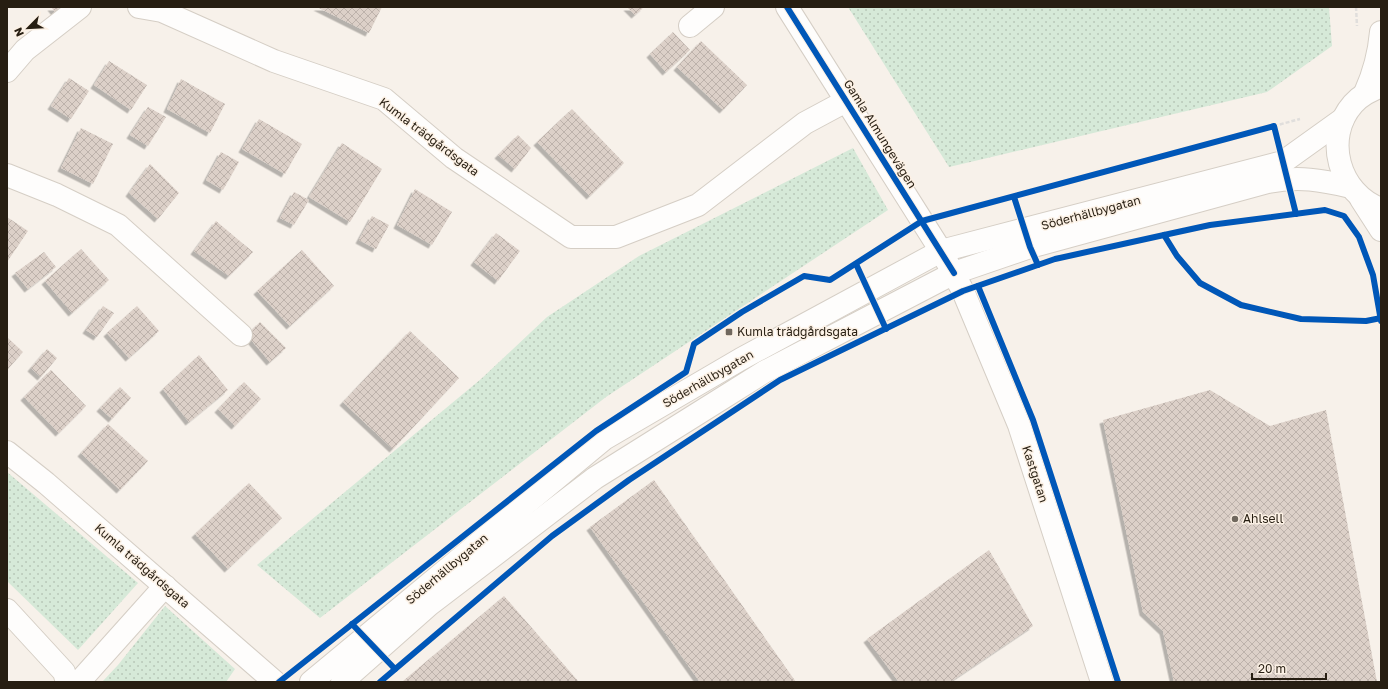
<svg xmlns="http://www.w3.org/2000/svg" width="1388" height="689" font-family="'Golos Text',sans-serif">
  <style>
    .grass { fill: url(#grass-dots) }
    .building { fill: url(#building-cross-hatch); filter: url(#shadow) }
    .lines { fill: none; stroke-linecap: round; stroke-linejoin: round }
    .minor-casing { stroke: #d5cec5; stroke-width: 24 }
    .major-casing { stroke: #d5cec5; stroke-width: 24 }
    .path { stroke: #e0dedc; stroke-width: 2.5; stroke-dasharray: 4 2; stroke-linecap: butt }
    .minor { stroke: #fefdfc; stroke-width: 22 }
    .major { stroke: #fefdfc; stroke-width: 22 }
    .cycleway-casing { stroke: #fcf1e5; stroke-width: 8 }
    .cycleway { stroke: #0057b8; stroke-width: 6 }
    .poi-dot { fill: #70685e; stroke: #fcf1e5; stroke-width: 1.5 }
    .labels { text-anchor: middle; stroke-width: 3; stroke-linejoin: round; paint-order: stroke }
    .street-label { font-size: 12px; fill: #271e12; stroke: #fcf1e5 }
    .poi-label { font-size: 12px; fill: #271e12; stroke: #fcf1e5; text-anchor: start }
  </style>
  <defs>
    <pattern id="grass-dots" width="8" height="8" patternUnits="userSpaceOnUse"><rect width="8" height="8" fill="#d6e9d8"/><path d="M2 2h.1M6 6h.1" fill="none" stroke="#b8c7b8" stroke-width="1.8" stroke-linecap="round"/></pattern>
    <pattern id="building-cross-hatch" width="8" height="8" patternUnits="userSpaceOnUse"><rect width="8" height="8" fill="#dcd0c8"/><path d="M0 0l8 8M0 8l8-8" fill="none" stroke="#bdb2ab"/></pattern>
    <filter id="shadow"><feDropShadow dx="-3.5" dy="3.5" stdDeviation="0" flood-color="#0004"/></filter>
  </defs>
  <rect width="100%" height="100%" fill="#f7f1ea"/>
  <g class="grass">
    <path d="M848 7H1329L1332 46 1267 92 949 167Z"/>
    <path d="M853 148 888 210 606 397 320 618 257 565 481 379 547 317 639 256Z"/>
    <path d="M7 472 138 583 78 650 7 581Z"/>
    <path d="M165 606 235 669 226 682H102L118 665Z"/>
  </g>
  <g class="building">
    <path d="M51 7H60L55 12Z"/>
    <path d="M317 7H382L369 33Z"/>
    <path d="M627 7H644L635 15Z"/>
    <path d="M673 32 690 50 666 72 650 54Z"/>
    <path d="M701 41 747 85 723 110 677 67Z"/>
    <path d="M109 61 147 85 131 110 94 85Z"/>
    <path d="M69 78 89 91 71 119 51 106Z"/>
    <path d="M181 79 225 104 210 133 167 109Z"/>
    <path d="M148 107 166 117 148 146 130 135Z"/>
    <path d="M572 109 624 163 590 196 537 142Z"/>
    <path d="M259 119 302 144 285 174 242 149Z"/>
    <path d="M81 128 113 144 93 184 61 168Z"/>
    <path d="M518 135 531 148 515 169 498 155Z"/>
    <path d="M342 143 382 169 350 222 309 197Z"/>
    <path d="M221 152 239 162 223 190 206 180Z"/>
    <path d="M150 164 179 193 158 219 129 193Z"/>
    <path d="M415 189 452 212 432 245 397 225Z"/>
    <path d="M294 192 309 200 294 225 280 218Z"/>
    <path d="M372 216 389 225 376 249 359 240Z"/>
    <path d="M7 217 28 231 7 262Z"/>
    <path d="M216 221 253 252 229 276 194 251Z"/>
    <path d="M496 233 520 251 498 281 474 262Z"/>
    <path d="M81 249 109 280 72 313 45 281Z"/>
    <path d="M302 250 334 286 290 326 257 291Z"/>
    <path d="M44 252 56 267 28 289 15 273Z"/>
    <path d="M103 306 114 313 97 337 86 330Z"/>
    <path d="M137 306 159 331 129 358 107 333Z"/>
    <path d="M260 322 286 348 270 362 247 335Z"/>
    <path d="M410 331 459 378 393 449 343 402Z"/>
    <path d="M7 337 23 352 7 370Z"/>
    <path d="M47 349 57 358 41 377 31 368Z"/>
    <path d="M199 355 228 390 189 422 163 389Z"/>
    <path d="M51 370 86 406 59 433 24 397Z"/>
    <path d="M244 382 261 399 235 426 218 409Z"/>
    <path d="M120 387 131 398 112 419 100 408Z"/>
    <path d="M1210 390 1270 426 1326 410 1377 682H1174L1163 631 1143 612 1103 420Z"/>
    <path d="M108 424 148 461 120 490 81 453Z"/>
    <path d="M654 480 796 682H700L590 527Z"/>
    <path d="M249 483 282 518 228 569 195 534Z"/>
    <path d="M989 550 1033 626 950 682H899L867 639Z"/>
    <path d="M504 596 579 682H402Z"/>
  </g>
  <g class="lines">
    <defs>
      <g id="minor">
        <path d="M139 7 162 11 274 61 384 99 454 158 571 237H616L698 205 805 123 846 101"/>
        <path d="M787 7 941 251 963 291 1019 425 1102 682"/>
        <path d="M690 26 713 7"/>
        <path d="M7 71 25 50 80 7"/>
        <path d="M7 175 57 195 118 225 241 335"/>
        <path d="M7 452 46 483 275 682"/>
        <path d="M7 610 64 672 67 682"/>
        <path d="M79 682 165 586"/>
        <path d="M311 682 604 439 741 359 941 251 1283 162 1343 119"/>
        <path d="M342 682 429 605 595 478 764 372 954 273 1030 247 1268 182C1299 176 1321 180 1351 187"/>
      </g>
      <g id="major">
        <path d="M1381 86C1370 91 1361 95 1353 104 1323 138 1339 194 1381 209"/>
        <path d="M1365 93C1374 73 1379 55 1381 32"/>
        <path d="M1361 199 1381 230"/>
      </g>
    </defs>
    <use href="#minor" class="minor-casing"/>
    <use href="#major" class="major-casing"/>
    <g class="path">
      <path d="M1356 7 1357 26"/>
      <path d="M1274 126 1300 119"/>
    </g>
    <use href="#minor" class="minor"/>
    <use href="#major" class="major"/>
    <defs>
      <g id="cycleway">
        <path d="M787 7 954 273"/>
        <path d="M1014 197 1030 247 1038 265"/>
        <path d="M1164 235 1177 256 1200 283 1241 305 1301 319 1366 321 1381 318"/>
        <path d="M856 264 886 329"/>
        <path d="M978 286 1033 420 1118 682"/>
        <path d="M352 624 395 669"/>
        <path d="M279 682 596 431 686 372 694 344 742 312 804 276 830 280 922 221 1274 126 1296 214"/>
        <path d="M380 682 552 536 629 480 780 380 963 291 1055 259 1164 235 1210 225 1325 210 1344 216 1359 237 1373 275 1381 321"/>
      </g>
    </defs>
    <use href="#cycleway" class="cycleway-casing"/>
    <use href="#cycleway" class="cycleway"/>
  </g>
  <g class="poi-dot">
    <rect x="725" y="328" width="8" height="8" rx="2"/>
    <circle cx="1235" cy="519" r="4"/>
  </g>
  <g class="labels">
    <g class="street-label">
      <text transform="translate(880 134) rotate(58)" y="4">Gamla Almungevägen</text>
      <text transform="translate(429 137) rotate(37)" y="4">Kumla trädgårdsgata</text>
      <text transform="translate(1091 213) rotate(-15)" y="4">Söderhällbygatan</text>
      <text transform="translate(708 379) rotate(-30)" y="4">Söderhällbygatan</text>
      <text transform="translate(1035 474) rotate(72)" y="4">Kastgatan</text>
      <text transform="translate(142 566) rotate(41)" y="4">Kumla trädgårdsgata</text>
      <text transform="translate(447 569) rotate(-40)" y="4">Söderhällbygatan</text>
    </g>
    <g class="poi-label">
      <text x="737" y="336">Kumla trädgårdsgata</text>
      <text x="1243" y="523">Ahlsell</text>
    </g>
  </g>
  <rect width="1388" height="689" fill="none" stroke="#271e12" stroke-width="16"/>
  <g transform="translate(28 28) rotate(246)" stroke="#fcf1e5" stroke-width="3" paint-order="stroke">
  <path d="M0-3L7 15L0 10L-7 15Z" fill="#271e12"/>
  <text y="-6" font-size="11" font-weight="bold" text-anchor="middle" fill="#271e12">N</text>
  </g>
  <path d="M1252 673v6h74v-6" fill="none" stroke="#271e12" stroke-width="2"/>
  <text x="1258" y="673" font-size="12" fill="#271e12" stroke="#fcf1e5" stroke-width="3" paint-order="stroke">20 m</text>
</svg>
